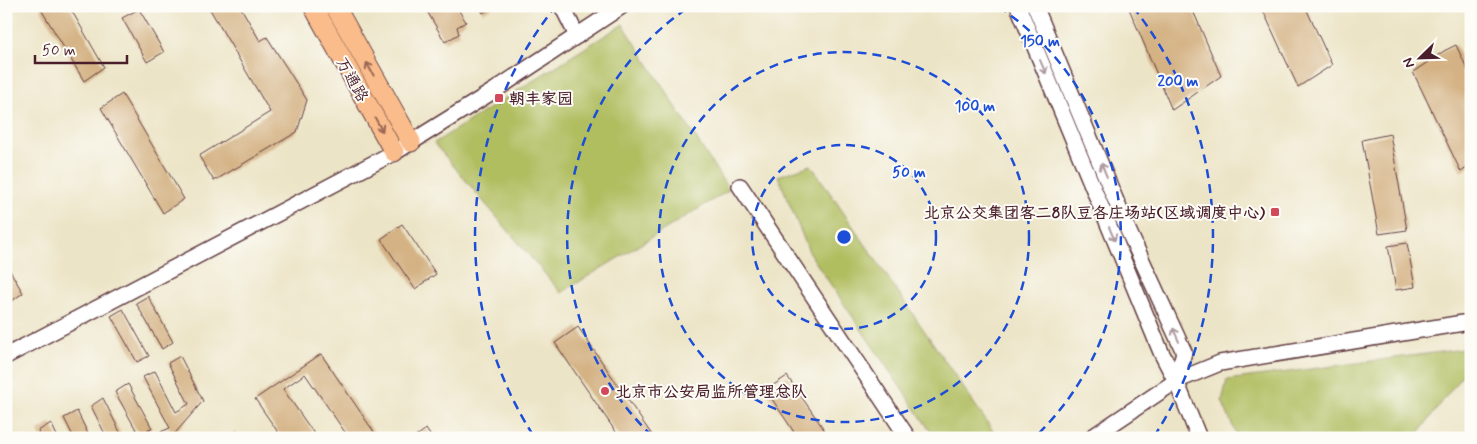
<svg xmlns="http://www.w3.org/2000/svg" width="1477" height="444" font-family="Mynerve,'LXGW WenKai TC',sans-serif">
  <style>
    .green { fill: #b0be60; stroke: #7d6e46 }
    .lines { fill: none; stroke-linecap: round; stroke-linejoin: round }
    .canal { stroke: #42b2bc; stroke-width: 12 }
    .building { fill: #d4b284 }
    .minor-casing { stroke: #623d42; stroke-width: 18 }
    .major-casing { stroke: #623d42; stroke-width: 21 }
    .minor { stroke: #fff; stroke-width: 15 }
    .major { stroke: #f9bc8a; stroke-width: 19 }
    .oneway { stroke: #ae9aa0 }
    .oneway2 { stroke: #996656 }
    .ring { fill: none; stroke: #1d4ed8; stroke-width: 2.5; stroke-dasharray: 9 6 }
    .poi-dot { fill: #d1495b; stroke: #fdfcf7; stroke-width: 2 }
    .labels { text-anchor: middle; stroke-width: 4; stroke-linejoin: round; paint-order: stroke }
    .street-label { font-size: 16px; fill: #4a1f2b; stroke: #fdfcf7 }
    .poi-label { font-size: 16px; font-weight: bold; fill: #4a1f2b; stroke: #fdfcf7; text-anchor: start }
    .centre { fill: #1d4ed8; stroke: #fdfcf7; stroke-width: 2.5 }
    .ring-label { font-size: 15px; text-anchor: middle; font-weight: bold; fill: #1d4ed8; stroke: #fdfcf7; stroke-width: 4; stroke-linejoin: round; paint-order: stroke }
  </style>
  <rect width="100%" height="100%" fill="#fdfcf7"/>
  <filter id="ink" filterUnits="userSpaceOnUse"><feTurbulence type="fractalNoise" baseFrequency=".02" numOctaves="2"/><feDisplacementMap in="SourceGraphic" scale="10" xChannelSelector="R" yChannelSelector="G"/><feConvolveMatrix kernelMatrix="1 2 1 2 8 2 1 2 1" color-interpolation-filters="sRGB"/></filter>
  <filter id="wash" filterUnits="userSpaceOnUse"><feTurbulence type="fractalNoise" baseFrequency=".0096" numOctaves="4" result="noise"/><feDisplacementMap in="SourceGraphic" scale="20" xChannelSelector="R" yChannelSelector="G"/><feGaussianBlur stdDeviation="1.12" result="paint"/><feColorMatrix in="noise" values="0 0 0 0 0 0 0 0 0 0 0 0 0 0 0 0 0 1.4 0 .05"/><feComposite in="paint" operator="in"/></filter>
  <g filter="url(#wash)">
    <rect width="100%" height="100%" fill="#ece4c6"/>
    <g class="green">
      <path d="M623 24 729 190 561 293 434 143Z"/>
      <path d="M811 165 995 434 992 438H935L810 254 778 176Z"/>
      <path d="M1471 348V363L1415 438H1238L1222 401 1227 380Z"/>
    </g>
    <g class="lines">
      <path class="canal" d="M1469 438 1471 435"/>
    </g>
    <g id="blocks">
      <g class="building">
        <path d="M39 6H69L104 67 84 81Z"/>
        <path d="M208 6H240L260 41 267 37 307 100 297 132 214 181 199 156 270 112Z"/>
        <path d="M424 6H456L466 22 457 27 459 34 445 42Z"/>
        <path d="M479 6H495L483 13Z"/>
        <path d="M1128 6H1191L1221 76 1172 110Z"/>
        <path d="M1261 6H1305L1332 65 1298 87Z"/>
        <path d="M139 9 164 52 147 62 122 18Z"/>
        <path d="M1456 45 1471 77V165L1461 172 1413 72 1444 51Z"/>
        <path d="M122 94 184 199 163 213 101 108Z"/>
        <path d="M1390 134 1407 230 1379 234 1362 140Z"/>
        <path d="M402 224 436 274 415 289 381 239Z"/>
        <path d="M1407 243 1415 287 1396 290 1388 246Z"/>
        <path d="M6 264 23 293 6 305Z"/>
        <path d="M148 296 173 342 162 349 136 303Z"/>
        <path d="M123 309 149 356 137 362 111 316Z"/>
        <path d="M578 327 654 438H620L555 343Z"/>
        <path d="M321 354 378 438H349L305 374 283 389 317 438H282L260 406 255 399Z"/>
        <path d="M180 356 203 401 171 438H160L158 433 170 428 143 377 155 371 176 412 189 404 168 363Z"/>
        <path d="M787 376 830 438H798L766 390Z"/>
        <path d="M128 384 152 428 148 429 152 438H134L139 435 115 392Z"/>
        <path d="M103 398 123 438H107L91 406Z"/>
        <path d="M77 411 90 438H74L64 418Z"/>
        <path d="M51 423 58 438H41L38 431Z"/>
        <path d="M426 429 432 438H414Z"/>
        <path d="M236 432 239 438H228Z"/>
      </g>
    </g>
  </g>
  <g filter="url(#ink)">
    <use href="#blocks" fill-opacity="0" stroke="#623d42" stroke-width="1"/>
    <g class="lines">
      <defs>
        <g id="minor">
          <path d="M562 6 577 36"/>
          <path d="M1018 6 1161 352 1176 381 1199 438"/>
          <path d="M1035 6 1128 230 1184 352 1176 381"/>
          <path d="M740 186 908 438"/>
          <path d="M6 356 397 151 495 90 622 6"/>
          <path d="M1091 438 1176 381 1220 363 1463 323"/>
        </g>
        <g id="major">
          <path d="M313 6 394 152"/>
          <path d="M335 6 411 142"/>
        </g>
      </defs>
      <use href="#minor" class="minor-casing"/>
      <use href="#major" class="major-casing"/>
      <use href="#minor" class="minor"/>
      <use href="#major" class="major"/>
    </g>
    <defs><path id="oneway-shaft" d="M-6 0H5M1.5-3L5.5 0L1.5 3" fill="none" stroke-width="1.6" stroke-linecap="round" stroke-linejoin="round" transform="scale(1.25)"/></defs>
    <g class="oneway">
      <use href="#oneway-shaft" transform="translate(1043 67) rotate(67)"/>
      <use href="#oneway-shaft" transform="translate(1104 170) rotate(-113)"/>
      <use href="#oneway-shaft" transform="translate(1112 234) rotate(67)"/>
      <use href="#oneway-shaft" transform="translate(1176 335) rotate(-114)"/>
    </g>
    <g class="oneway2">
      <use href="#oneway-shaft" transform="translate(370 69) rotate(-119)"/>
      <use href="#oneway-shaft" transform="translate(379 125) rotate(61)"/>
    </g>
  </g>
  <g class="ring">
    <circle cx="844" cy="237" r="92"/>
    <circle cx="844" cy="237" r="185"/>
    <path d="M652 436A277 277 0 0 1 689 7M999 7A277 277 0 0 1 1036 436"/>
    <path d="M533 435A369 369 0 0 1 555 7M1133 7A369 369 0 0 1 1155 435"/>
  </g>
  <g class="poi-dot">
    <rect x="494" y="93" width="10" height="10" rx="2.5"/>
    <rect x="1270" y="207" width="10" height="10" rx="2.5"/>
    <circle cx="605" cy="391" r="5"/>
  </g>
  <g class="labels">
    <g class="street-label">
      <text transform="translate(353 79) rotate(61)" y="6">万通路</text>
    </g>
    <g class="poi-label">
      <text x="509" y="104">朝丰家园</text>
      <text x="1265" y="218" text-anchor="end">北京公交集团客二8队豆各庄场站(区域调度中心)</text>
      <text x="615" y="397">北京市公安局监所管理总队</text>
    </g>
  </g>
  <circle cx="844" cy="237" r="8" class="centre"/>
  <g class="ring-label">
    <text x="1040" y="46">150 m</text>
    <text x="1178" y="86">200 m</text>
    <text x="975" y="111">100 m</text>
    <text x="909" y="177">50 m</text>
  </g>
  <rect width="1477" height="444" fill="none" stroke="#fdfcf7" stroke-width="25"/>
  <g transform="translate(1420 58) rotate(247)" stroke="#fdfcf7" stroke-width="4" paint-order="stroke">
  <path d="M0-4L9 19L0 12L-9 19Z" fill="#4a1f2b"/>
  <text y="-8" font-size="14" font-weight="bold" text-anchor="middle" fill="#4a1f2b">N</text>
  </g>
  <path d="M35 55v8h92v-8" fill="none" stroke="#4a1f2b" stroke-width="2.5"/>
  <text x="42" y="55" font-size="15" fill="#4a1f2b" stroke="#fdfcf7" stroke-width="4" paint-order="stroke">50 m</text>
</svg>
